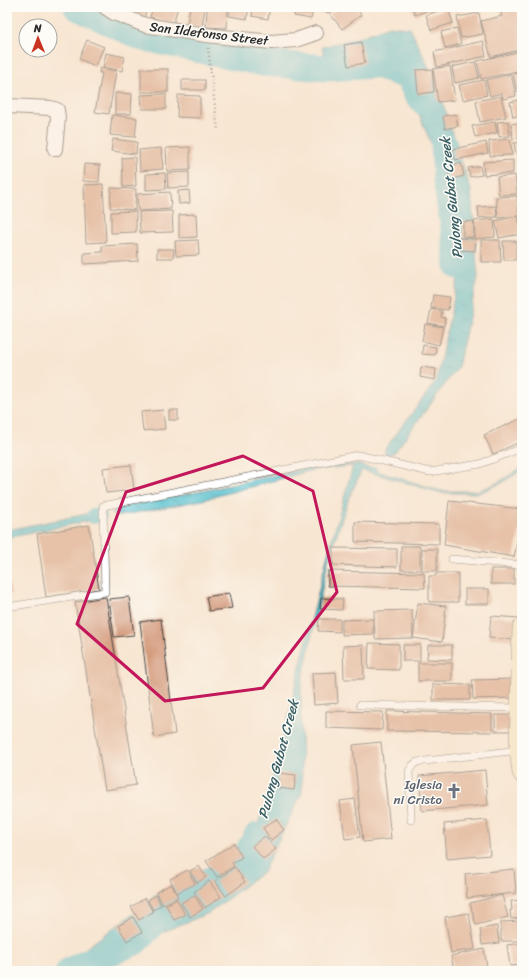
<svg xmlns="http://www.w3.org/2000/svg" width="529" height="978" font-family="Sriracha,sans-serif">
  <style>
    .water { fill: url(#water-ripples); stroke: #3f747c }
    .lines { fill: none; stroke-linecap: round; stroke-linejoin: round }
    .canal { stroke: #53becd; stroke-width: 16 }
    .river { stroke: #53becd; stroke-width: 27 }
    .building { fill: #d29576 }
    .lane-casing { stroke: #4a4744; stroke-width: 8 }
    .street-casing { stroke: #4a4744; stroke-width: 16 }
    .secondary-casing { stroke: #4a4744; stroke-width: 20 }
    .path { stroke: #4a4744; stroke-width: 2.5; stroke-dasharray: 1 3; stroke-linecap: butt }
    .lane { stroke: #fff; stroke-width: 7 }
    .street { stroke: #fff; stroke-width: 14 }
    .secondary { stroke: #f6e9c3; stroke-width: 19 }
    .marked { fill: none; stroke: #c2185b; stroke-width: 3; stroke-linejoin: round }
    .labels { text-anchor: middle; stroke-width: 3; stroke-linejoin: round; paint-order: stroke }
    .street-label { font-size: 13px; fill: #2b2b2b; stroke: #fdfcf7 }
    .worship-label { font-size: 13px; fill: #5b616d; stroke: #fdfcf7; text-anchor: end }
    .water-label { font-size: 14px; font-style: italic; fill: #395e64; stroke: #fdfcf7 }
  </style>
  <defs>
    <pattern id="water-ripples" width="26" height="14" patternUnits="userSpaceOnUse"><rect width="26" height="14" fill="#53becd"/><path d="M2 4q2-2 4 0t4 0M15 11q2-2 4 0t4 0" fill="none" stroke="#459ba7"/></pattern>
  </defs>
  <rect width="100%" height="100%" fill="#fdfcf7"/>
  <filter id="ink" filterUnits="userSpaceOnUse"><feTurbulence type="fractalNoise" baseFrequency=".025" numOctaves="2"/><feDisplacementMap in="SourceGraphic" scale="8" xChannelSelector="R" yChannelSelector="G"/><feConvolveMatrix kernelMatrix="1 2 1 2 8 2 1 2 1" color-interpolation-filters="sRGB"/></filter>
  <filter id="wash" filterUnits="userSpaceOnUse"><feTurbulence type="fractalNoise" baseFrequency=".012" numOctaves="4" result="noise"/><feDisplacementMap in="SourceGraphic" scale="16" xChannelSelector="R" yChannelSelector="G"/><feGaussianBlur stdDeviation="0.9" result="paint"/><feColorMatrix in="noise" values="0 0 0 0 0 0 0 0 0 0 0 0 0 0 0 0 0 1.4 0 .05"/><feComposite in="paint" operator="in"/></filter>
  <g filter="url(#wash)">
    <rect width="100%" height="100%" fill="#f7e6d1"/>
    <g class="water">
      <path d="M389 26 410 28 436 82 471 190 478 277 458 367 394 453 385 455V449L436 381 458 279 452 195 400 68 367 53 329 68H326L322 47 360 37Z"/>
      <path d="M357 464 369 468 375 467 377 471 441 491H478L499 482 522 467V470L500 484 479 493H441L362 470 349 498 328 561 301 687 302 793 263 872 209 913 138 942 85 971H54L133 914 140 921 210 879 214 880 236 865 246 855 268 797 328 553 353 466 313 470 202 500 119 516 111 514 116 508 202 491 307 468Z"/>
      <path d="M86 514 94 516 89 521 7 538V530Z"/>
    </g>
    <g class="lines">
      <path class="canal" d="M94 516 99 515"/>
      <g class="river">
        <path d="M77 7 143 38 263 63 326 68 377 65 409 77 416 93 424 102"/>
        <path d="M444 144 446 181 454 229 458 266"/>
        <path d="M69 971 83 964 135 942 149 928 160 907 210 880 212 882 248 857 250 848 257 836"/>
      </g>
    </g>
    <g id="blocks">
      <g class="building">
        <path d="M123 7H137L146 12 144 18Z"/>
        <path d="M153 7H178L173 24 150 17Z"/>
        <path d="M190 7H205L202 27 187 25Z"/>
        <path d="M207 7H228L227 28 206 27Z"/>
        <path d="M231 7H249L247 19 229 16Z"/>
        <path d="M253 7H270L268 19 252 16Z"/>
        <path d="M274 7H291L290 11 273 10Z"/>
        <path d="M296 7H314L311 19 294 16Z"/>
        <path d="M316 7H333L330 13 314 11Z"/>
        <path d="M340 7H356L361 15 342 29 330 14Z"/>
        <path d="M412 7H438L415 15Z"/>
        <path d="M454 7H473V8L455 12Z"/>
        <path d="M499 7H517L522 28V49L491 57 481 21 502 16Z"/>
        <path d="M448 8 453 23 431 30 426 15Z"/>
        <path d="M479 13 483 34 461 38 457 17Z"/>
        <path d="M457 28 461 44 445 48 441 32Z"/>
        <path d="M87 40 104 47 95 66 79 59Z"/>
        <path d="M483 41 486 56 437 67 434 52Z"/>
        <path d="M361 42 365 63 348 66 344 45Z"/>
        <path d="M522 51V70L481 79 477 61Z"/>
        <path d="M106 53 125 57 122 71 103 67Z"/>
        <path d="M475 62 479 78 455 83 452 67Z"/>
        <path d="M450 66 455 100 438 102 433 69Z"/>
        <path d="M100 68 116 71 109 114 95 112 102 73H99Z"/>
        <rect x="141" y="69" width="27" height="23"/>
        <path d="M432 69 434 92 418 94 416 70Z"/>
        <path d="M522 72V91L517 92 513 74Z"/>
        <path d="M511 74 516 96 503 99 502 93 490 96 486 80Z"/>
        <rect x="182" y="80" width="23" height="10"/>
        <path d="M484 80 487 95 463 100 459 85Z"/>
        <path d="M115 93 132 94 131 114H115Z"/>
        <path d="M166 94V109H142L141 95Z"/>
        <path d="M178 95 200 96V118L177 117Z"/>
        <path d="M501 96 506 117 480 122 476 101Z"/>
        <path d="M522 99V115L513 117 510 102Z"/>
        <path d="M456 114 458 126 445 129 443 116Z"/>
        <path d="M112 115 137 118 135 137 110 135Z"/>
        <path d="M508 121 510 136 499 137 497 122Z"/>
        <path d="M495 122 497 133 475 137 472 126Z"/>
        <path d="M522 122V137L513 139 511 124Z"/>
        <path d="M113 139 137 142 136 154 111 151Z"/>
        <path d="M510 139 512 155 490 156 489 141Z"/>
        <path d="M486 142 488 153 455 160 453 149Z"/>
        <path d="M522 142V154H516L514 143Z"/>
        <path d="M190 147V170L167 171 166 148Z"/>
        <path d="M161 148 163 169 140 171 139 150Z"/>
        <path d="M135 157 136 186 123 187 122 158Z"/>
        <path d="M518 157H522V172H519Z"/>
        <path d="M513 160V173L484 175 483 162Z"/>
        <path d="M461 163 464 176 450 180 446 166Z"/>
        <path d="M84 164 100 165 99 182 83 181Z"/>
        <path d="M480 166 482 175 470 177 468 168Z"/>
        <path d="M189 172V187L168 188 167 173Z"/>
        <path d="M165 173 166 189 146 190V174Z"/>
        <path d="M515 175 517 194 499 195 497 177Z"/>
        <path d="M103 184 106 242 86 243 84 185Z"/>
        <path d="M111 188 136 189 135 210 110 208Z"/>
        <path d="M189 190 190 203 179 204 178 191Z"/>
        <path d="M170 192 171 209 138 211 137 194Z"/>
        <path d="M517 196 519 216 498 218 496 197Z"/>
        <path d="M496 206 497 217 479 218 478 207Z"/>
        <path d="M136 211V232L111 233V212Z"/>
        <path d="M172 211 173 232 140 233 139 212Z"/>
        <path d="M196 214 197 237 179 238V215Z"/>
        <path d="M518 216 521 234 499 238 495 221Z"/>
        <path d="M494 219 495 237 475 239 474 221Z"/>
        <path d="M474 221V237H463V222Z"/>
        <path d="M459 238 476 239 475 251 458 250Z"/>
        <path d="M198 240 199 255 176 256 175 241Z"/>
        <path d="M481 240H500L501 262H481Z"/>
        <path d="M503 241H516V260H504Z"/>
        <path d="M518 241H522V262H519Z"/>
        <path d="M137 244 138 261 84 264V253L102 252V246Z"/>
        <path d="M157 249H174L173 258H157Z"/>
        <rect x="519" y="266" width="3" height="19"/>
        <path d="M433 295 450 297 448 310 431 308Z"/>
        <path d="M431 309 442 311 441 317 445 318 444 326 428 323Z"/>
        <path d="M425 324 443 327 439 345 422 341Z"/>
        <path d="M423 345 436 347 435 355 422 354Z"/>
        <path d="M421 367 436 369 435 380 420 377Z"/>
        <path d="M163 410 165 429 143 431 141 412Z"/>
        <rect x="169" y="410" width="9" height="10"/>
        <path d="M522 418V441L493 454 484 435Z"/>
        <path d="M131 465 134 490 106 493 103 468Z"/>
        <path d="M449 501 522 509V520L514 557 444 545Z"/>
        <path d="M355 522 439 524V544L355 542Z"/>
        <path d="M89 525 99 589 46 597 37 534Z"/>
        <rect x="401" y="546" width="19" height="24"/>
        <path d="M333 548 397 549V567L333 565Z"/>
        <rect x="422" y="549" width="15" height="22"/>
        <rect x="491" y="569" width="23" height="15"/>
        <path d="M328 571 424 573 425 588 328 586Z"/>
        <path d="M436 573H458V602H429V576H436Z"/>
        <path d="M7 574 11 594 7 595Z"/>
        <rect x="465" y="589" width="24" height="15"/>
        <path d="M229 593 232 608 209 611 206 597Z"/>
        <path d="M106 597 136 785 105 790 75 602Z"/>
        <path d="M129 597 134 635 114 637 109 599Z"/>
        <path d="M321 598 343 599 342 610 320 609Z"/>
        <path d="M418 603 446 606 442 642 413 638Z"/>
        <path d="M412 610 413 638 375 639 374 611Z"/>
        <path d="M491 616 519 618 517 640 489 638Z"/>
        <path d="M161 619 175 734 154 737 140 622Z"/>
        <path d="M319 619H340V632L318 631Z"/>
        <path d="M373 619V634L342 635V620Z"/>
        <path d="M369 643 399 644V670L368 669Z"/>
        <path d="M363 645 364 679H344L343 646Z"/>
        <rect x="403" y="645" width="17" height="16"/>
        <path d="M428 645H452V660L427 659Z"/>
        <rect x="418" y="663" width="34" height="18"/>
        <path d="M336 672 338 703 314 705 312 673Z"/>
        <path d="M514 679V698L473 699 472 680Z"/>
        <path d="M433 684 470 685V700H433Z"/>
        <path d="M326 711 383 712 382 730 326 728Z"/>
        <path d="M387 711 492 714V732L387 731Z"/>
        <rect x="495" y="715" width="18" height="16"/>
        <path d="M381 742 391 839 363 842 353 745Z"/>
        <path d="M485 770 488 805 422 811 419 776Z"/>
        <path d="M279 773 296 775 294 790 277 788Z"/>
        <path d="M355 799 360 837 345 839 340 801Z"/>
        <path d="M276 819 284 830 271 840 263 828Z"/>
        <path d="M487 820 490 855 447 859 444 824Z"/>
        <path d="M265 836 276 849 263 859 252 846Z"/>
        <path d="M234 843 242 857 232 863 234 866 217 877 206 861Z"/>
        <path d="M199 866 206 877 197 883 190 871Z"/>
        <path d="M235 867 245 882 226 896 215 881Z"/>
        <path d="M514 869 516 893 467 898 465 874Z"/>
        <path d="M188 870 195 884 177 893 170 879Z"/>
        <path d="M209 881 221 897 205 908 194 892Z"/>
        <path d="M171 884 178 897 163 905 156 892Z"/>
        <path d="M156 895 161 905 153 910 148 900Z"/>
        <path d="M194 895 203 909 190 917 181 903Z"/>
        <path d="M502 895 508 917 476 925 470 903Z"/>
        <path d="M145 898 153 912 139 920 131 907Z"/>
        <path d="M177 899 185 915 174 920 166 905Z"/>
        <path d="M522 900V918L511 919 510 910H512L511 901Z"/>
        <path d="M469 913 475 949 451 953 445 917Z"/>
        <path d="M133 917 142 932 127 941 118 926Z"/>
        <path d="M522 921V941H501V922Z"/>
        <path d="M497 926 499 943 482 945 480 929Z"/>
        <path d="M522 943V965L510 966 507 945Z"/>
        <path d="M484 949 487 967 470 971H454L451 956Z"/>
      </g>
    </g>
  </g>
  <g filter="url(#ink)">
    <use href="#blocks" fill-opacity="0" stroke="#4a4744" stroke-width="1"/>
    <g class="lines">
      <defs>
        <g id="lane">
          <path d="M452 559 522 565"/>
          <path d="M7 607 105 592 103 506 358 455 430 472 480 464 522 448"/>
          <path d="M360 705 520 708"/>
          <path d="M411 820 409 771 413 765 417 762 519 750"/>
        </g>
        <g id="street">
          <path d="M105 7 114 13 145 25 206 35 271 42 296 40 316 33"/>
          <path d="M7 106 51 108 57 110 58 118 55 149"/>
        </g>
        <path id="secondary" d="M522 628 519 750 522 773"/>
      </defs>
      <use href="#lane" class="lane-casing"/>
      <use href="#street" class="street-casing"/>
      <use href="#secondary" class="secondary-casing"/>
      <path class="path" d="M208 48 218 131"/>
      <use href="#lane" class="lane"/>
      <use href="#street" class="street"/>
      <use href="#secondary" class="secondary"/>
    </g>
  </g>
  <path d="M0 0H529V978H0ZM243 456 313 491 337 592 263 688 165 701 77 624 126 492Z" fill="#f7e6d1" fill-opacity=".55" fill-rule="evenodd"/>
  <path class="marked" d="M243 456 313 491 337 592 263 688 165 701 77 624 126 492Z"/>
  <defs>
    <symbol id="church-bare" viewBox="-9 -9 18 18"><path d="M-1.2-6h2.4v3.5h3.3v2.4h-3.3V6h-2.4V-.1h-3.3v-2.4h3.3Z" fill="#6b7280" stroke="#fdfcf7" stroke-width="2.5" paint-order="stroke"/></symbol>
  </defs>
  <g fill-rule="evenodd">
    <use href="#church-bare" x="443" y="780" width="22" height="22"/>
  </g>
  <g class="labels">
    <g class="street-label">
      <text transform="translate(209 33) rotate(7)" y="5">San Ildefonso Street</text>
    </g>
    <g class="worship-label">
      <text x="442" y="789">Iglesia<tspan x="442" dy="15">ni Cristo</tspan></text>
    </g>
    <g class="water-label">
      <text transform="translate(451 198) rotate(-96)" y="5">Pulong Gubat Creek</text>
      <text transform="translate(278 759) rotate(-75)" y="5">Pulong Gubat Creek</text>
    </g>
  </g>
  <rect width="529" height="978" fill="none" stroke="#fdfcf7" stroke-width="24"/>
  <g transform="translate(38 38) rotate(359)"><circle r="19" fill="#fdfcf7" stroke="#a9a8a5"/>
  <path d="M0-3L7 15L0 10L-7 15Z" fill="#c8321e"/>
  <text y="-6" font-size="11" font-weight="bold" text-anchor="middle" fill="#2b2b2b">N</text>
  </g>
</svg>
